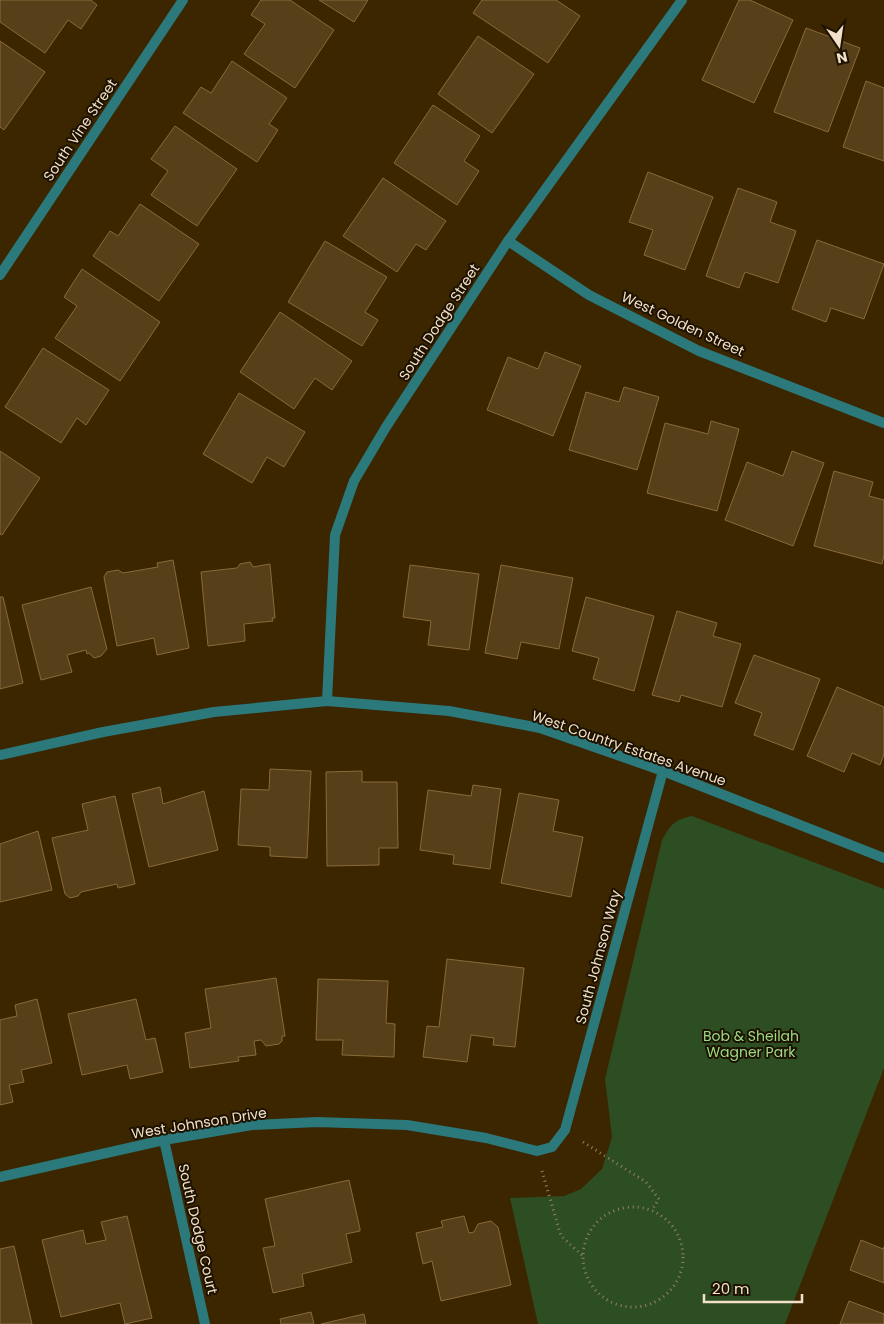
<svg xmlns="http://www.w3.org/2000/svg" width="884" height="1324" font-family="Poppins,sans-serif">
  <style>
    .green { fill: #2d4d22 }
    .building { fill: #574019; stroke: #896a39 }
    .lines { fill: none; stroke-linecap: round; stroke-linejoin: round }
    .path { stroke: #958263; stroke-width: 3; stroke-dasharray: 1 4; stroke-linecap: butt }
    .minor { stroke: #2b797b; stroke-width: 10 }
    .labels { text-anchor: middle; stroke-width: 4; stroke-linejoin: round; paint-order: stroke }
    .street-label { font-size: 14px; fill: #f2e1c8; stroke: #1d1100 }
    .park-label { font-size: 14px; fill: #99db83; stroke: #1d1100 }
  </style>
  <rect width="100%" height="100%" fill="#3b2600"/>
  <path class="green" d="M692 816 884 889V1068L785 1324H538L510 1198 564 1196 581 1189 602 1169 612 1137 605 1079 662 840C671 824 674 820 692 816Z"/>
  <g class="building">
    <path d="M0 0H91L97 5 81 29 68 20 45 53 0 22Z"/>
    <path d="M261 0H290L334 30 295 88 244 54 265 24 251 15Z"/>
    <path d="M319 0H368L354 22Z"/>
    <path d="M482 0H556L580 16 548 63 473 13Z"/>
    <path d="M739 0H750L793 20 754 103 702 80Z"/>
    <path d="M806 28 860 48 828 132 774 112Z"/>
    <path d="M478 36 534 74 492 133 438 94Z"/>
    <path d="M0 41 45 72 4 130 0 127Z"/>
    <path d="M232 61 287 98 269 124 278 130 257 162 183 113 201 87 211 93Z"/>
    <path d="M866 81 884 88V161L843 147Z"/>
    <path d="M433 105 480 136 464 161 479 171 457 205 394 163Z"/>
    <path d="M175 126 237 169 197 226 151 195 168 171 151 159Z"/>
    <path d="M648 172 713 197 685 270 644 255 653 230 629 222Z"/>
    <path d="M383 178 446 221 426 250 416 244 397 272 343 236Z"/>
    <path d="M738 188 777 202 770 222 796 231 778 283 745 272 739 288 706 276Z"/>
    <path d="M140 204 199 244 159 301 93 256 110 231 118 236Z"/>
    <path d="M817 240 884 264 864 319 831 308 826 322 792 309Z"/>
    <path d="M325 241 387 277 365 312 378 320 362 346 288 302Z"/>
    <path d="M82 269 160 322 120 381 55 338 77 306 64 297Z"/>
    <path d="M280 312 352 361 332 390 315 378 294 409 240 372Z"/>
    <path d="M43 348 109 390 86 425 77 418 61 443 5 407Z"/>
    <path d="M545 352 581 366 553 436 487 410 508 357 538 369Z"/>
    <path d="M624 387 659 397 637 470 569 450 586 392 619 402Z"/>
    <path d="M239 393 305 432 284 467 267 457 252 483 203 454Z"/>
    <path d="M711 421 739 429 717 511 647 493 665 423 708 434Z"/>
    <path d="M0 451 40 478 2 535 0 534Z"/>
    <path d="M792 451 824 463 793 546 725 520 747 462 783 476Z"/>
    <path d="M834 471 873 482 869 496 884 500V555L882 564 814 546Z"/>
    <path d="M173 560 189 648 157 655 154 638 117 646 104 577 107 572 118 570 123 573 158 567 157 563Z"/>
    <path d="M250 562 253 567 270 564 275 618H272L273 621 244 624 245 641 208 646 201 572 237 568 240 564Z"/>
    <path d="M410 565 479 574 469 650 428 645 431 621 403 617Z"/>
    <path d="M501 565 573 578 559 649 521 642 517 659 485 653Z"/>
    <path d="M91 587 107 649 101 656 94 658 89 653 87 654 86 650 67 655 72 672 41 680 22 605Z"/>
    <path d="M0 597H3L23 683 0 689Z"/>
    <path d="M586 597 654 616 634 691 593 679 599 658 572 651Z"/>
    <path d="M677 611 717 623 713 636 741 644 722 707 681 695 679 702 652 695Z"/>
    <path d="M754 655 820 679 793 750 754 735 762 713 735 703Z"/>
    <path d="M837 687 884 707V754L880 765 852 753 844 772 807 756Z"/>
    <path d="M270 769 311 771 307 858 270 856V847L238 845 241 789 269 790Z"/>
    <path d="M362 771V782H397L398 848H379V865L327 866 326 772Z"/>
    <path d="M473 785 501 789 490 869 453 864 454 855 420 850 428 790 471 796Z"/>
    <path d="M160 787 163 804 204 791 218 850 149 867 132 794Z"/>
    <path d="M519 793 559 800 553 831 583 837 571 897 501 883Z"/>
    <path d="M115 796 135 884 118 888 117 884 81 892 78 896 70 898 65 894 52 838 88 830 82 804Z"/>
    <path d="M38 831 52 890 0 902V844Z"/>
    <path d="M447 959 524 968 515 1047 493 1045 494 1038 471 1035 467 1062 423 1057 427 1026 439 1027Z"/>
    <path d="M276 978 285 1036H282V1041L279 1044 266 1046 261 1040 254 1041 256 1055 238 1057 239 1061 190 1068 185 1033 211 1028 205 989Z"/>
    <path d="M318 979 388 981 386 1023 395 1024 394 1057 342 1055 343 1040H316Z"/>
    <path d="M37 999 52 1063 21 1070 24 1082 9 1085 13 1102 0 1105V1020L17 1016 15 1005Z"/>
    <path d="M136 999 146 1040 155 1038 163 1072 130 1079 127 1065 82 1075 68 1014Z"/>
    <path d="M349 1180 360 1229V1231L346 1234 352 1262 302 1274 304 1286 273 1293 263 1248 275 1246 265 1199Z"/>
    <path d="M127 1216 152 1318 125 1324 120 1303 61 1317 42 1240 83 1230 86 1244 106 1240 101 1222Z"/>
    <path d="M464 1216 469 1233 474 1232 478 1224 491 1221 498 1227 511 1285 441 1301 432 1261 423 1264 416 1233 443 1227 441 1221Z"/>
    <path d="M861 1240 883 1249 884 1247V1283L850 1270Z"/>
    <path d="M14 1246 32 1324H0V1249Z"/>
    <path d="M849 1301 884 1314V1324H840Z"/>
    <path d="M311 1312 314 1324H281L280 1319Z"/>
    <path d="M364 1314 366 1324H321Z"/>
  </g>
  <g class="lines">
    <g class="path">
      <path d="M583 1142 646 1182 659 1199 652 1210"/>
      <path d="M542 1171 561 1236 583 1256"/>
      <circle cx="633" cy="1257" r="50"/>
    </g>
    <g class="minor">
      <path d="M508 241 589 295 699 351 884 423"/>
      <path d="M0 275 183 0"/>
      <path d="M327 701 335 535 354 481 386 427 508 241 682 0"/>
      <path d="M0 755 103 732 214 712 327 701 449 711 540 728 663 771 884 858"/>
      <path d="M164 1140 205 1324"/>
      <path d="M0 1177 164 1140 252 1125 317 1122 407 1125 486 1138 537 1151 552 1147 565 1130 663 771"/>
    </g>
  </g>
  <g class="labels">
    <g class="street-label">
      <text transform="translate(80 130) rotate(-56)" y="5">South Vine Street</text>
      <text transform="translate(439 322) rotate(-57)" y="5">South Dodge Street</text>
      <text transform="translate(683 324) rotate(25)" y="5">West Golden Street</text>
      <text transform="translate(629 748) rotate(19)" y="5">West Country Estates Avenue</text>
      <text transform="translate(598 957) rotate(-75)" y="5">South Johnson Way</text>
      <text transform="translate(199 1123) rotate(-9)" y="5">West Johnson Drive</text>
      <text transform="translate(198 1229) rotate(77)" y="5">South Dodge Court</text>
    </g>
    <g class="park-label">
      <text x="751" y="1041">Bob &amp; Sheilah<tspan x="751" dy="16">Wagner Park</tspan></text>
    </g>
  </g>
  <g transform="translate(839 45) rotate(167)" stroke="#1d1100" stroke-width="4" paint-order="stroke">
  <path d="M0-4L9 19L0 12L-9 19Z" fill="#f2e1c8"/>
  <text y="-8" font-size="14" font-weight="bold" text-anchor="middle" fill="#f2e1c8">N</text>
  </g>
  <path d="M704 1294v8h98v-8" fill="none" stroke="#f2e1c8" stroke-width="2.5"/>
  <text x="712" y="1294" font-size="15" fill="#f2e1c8" stroke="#1d1100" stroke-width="4" paint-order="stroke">20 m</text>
</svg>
